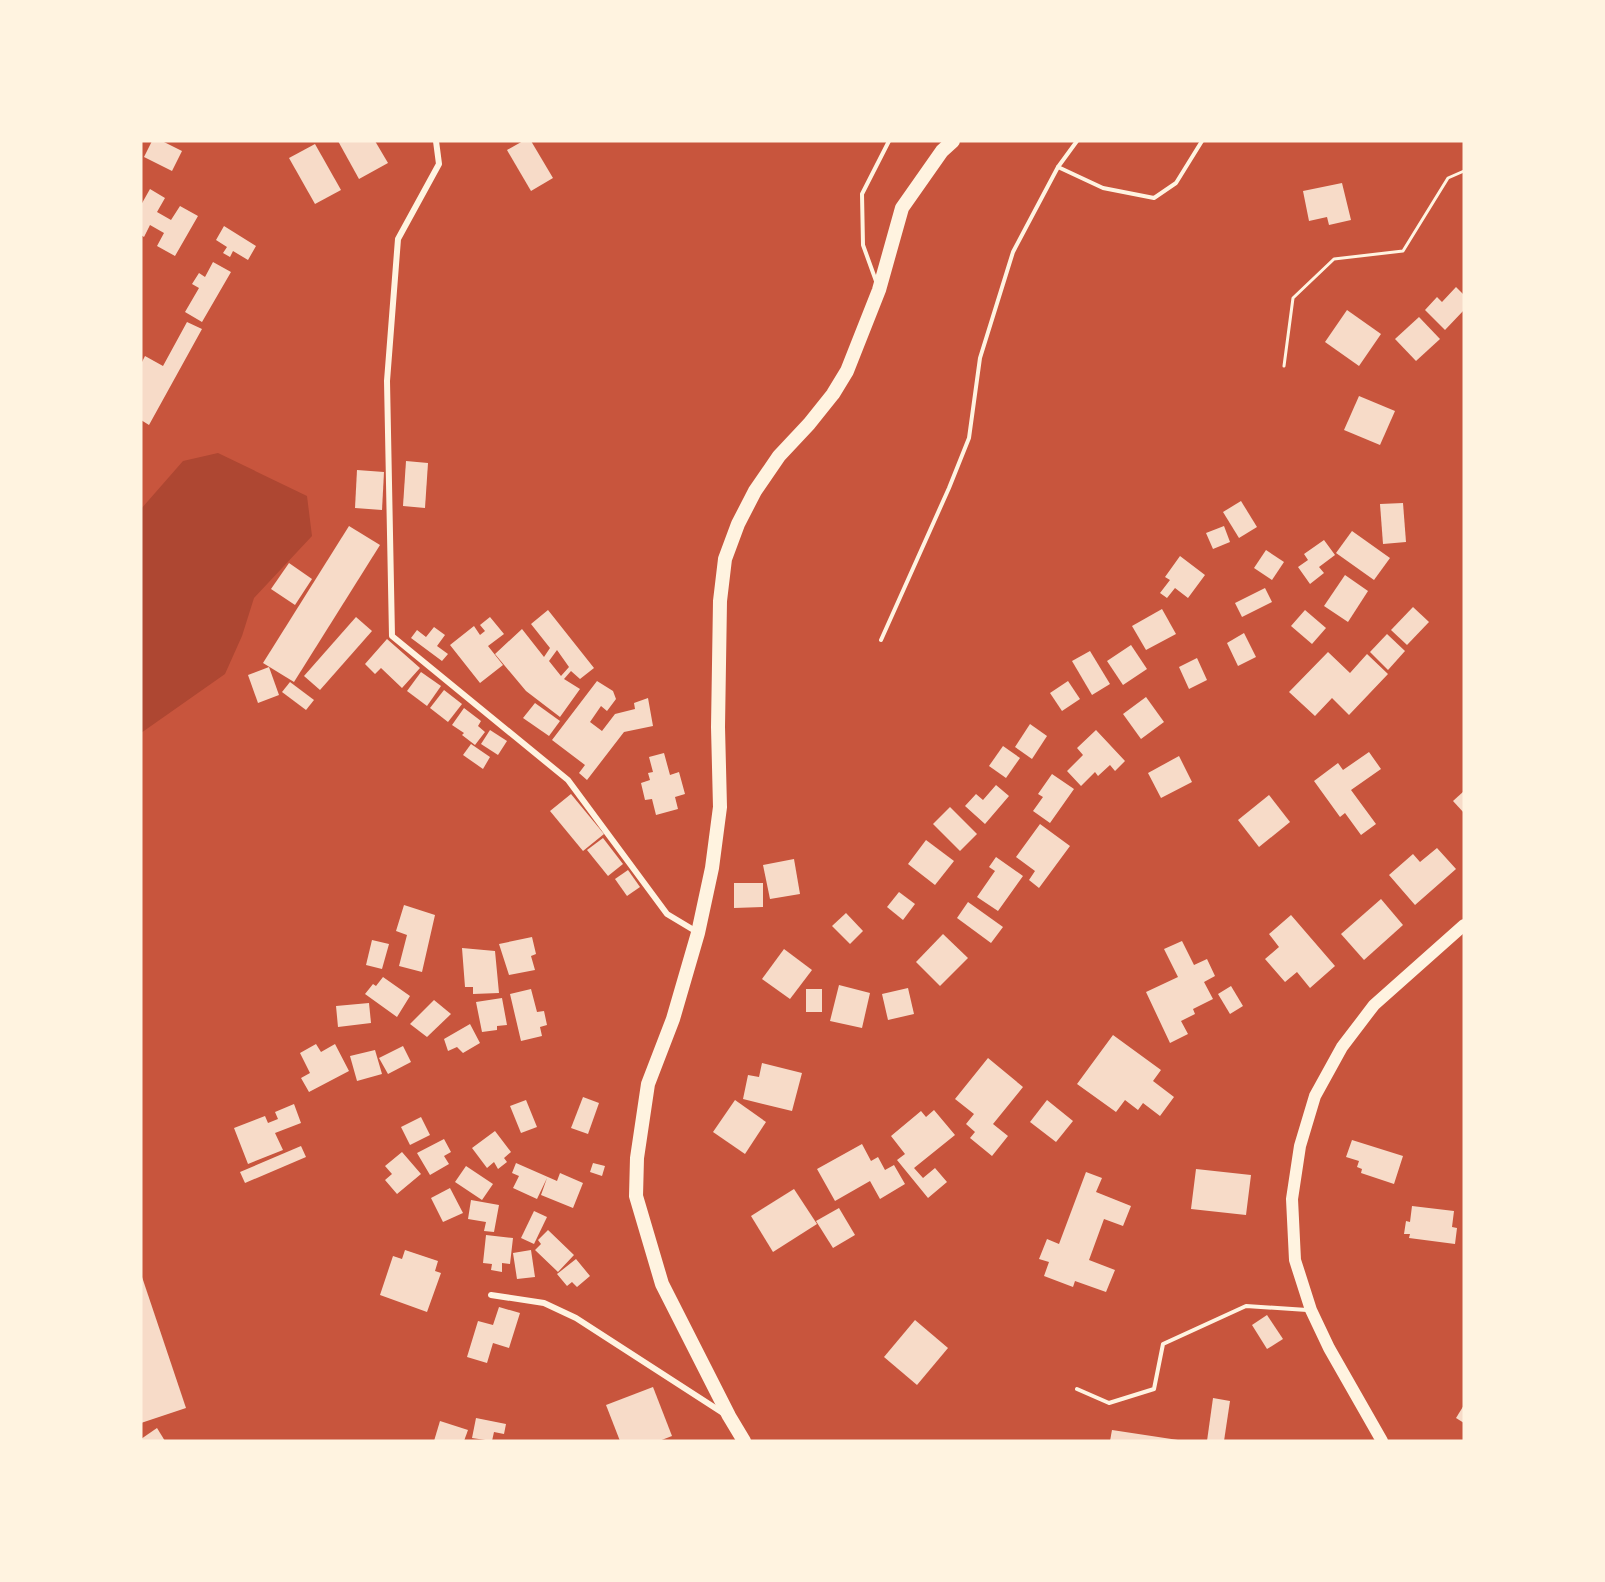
<svg xmlns="http://www.w3.org/2000/svg" width="1605" height="1582" font-family="'PT Sans Narrow',sans-serif">
  <style>
    .green { fill: #ae4732 }
    .building { fill: #f7dbc8; fill-rule: evenodd }
    .lines { fill: none; stroke-linecap: round; stroke-linejoin: round }
    .path { stroke: #fff3e0; stroke-width: 3 }
    .service { stroke: #fff3e0; stroke-width: 4 }
    .minor { stroke: #fff3e0; stroke-width: 6 }
    .primary { stroke: #fff3e0; stroke-width: 12 }
    .trunk { stroke: #fff3e0; stroke-width: 14 }
  </style>
  <rect width="100%" height="100%" fill="#c8553d"/>
  <path class="green" d="M218 453 307 496 312 536 254 598 242 636 225 674 141 733V509L183 461Z"/>
  <g class="building">
    <path d="M152 141H162L182 151 172 171 144 157Z"/>
    <path d="M338 141H375L388 163 359 179Z"/>
    <path d="M523 141H531L553 178 531 191 507 150Z"/>
    <path d="M315 144 341 190 315 204 289 158Z"/>
    <path d="M1342 183 1351 220 1329 225 1327 217 1309 221 1303 191Z"/>
    <path d="M150 189 165 198 157 212 171 220 180 206 198 216 175 256 157 246 164 233 150 225 144 237 141 235V205Z"/>
    <path d="M224 226 256 246 248 260 233 251 230 257 223 253 227 247 216 240Z"/>
    <path d="M213 262 231 272 202 322 185 312 199 288 192 284 199 273 205 277Z"/>
    <path d="M1456 287 1464 295V310L1445 330 1425 310 1437 297 1442 302Z"/>
    <path d="M1347 310 1381 334 1359 366 1325 342Z"/>
    <path d="M1419 317 1440 339 1416 361 1395 339Z"/>
    <path d="M187 322 202 329 149 425 141 420V364L145 356 163 366Z"/>
    <path d="M1359 396 1395 411 1380 445 1344 430Z"/>
    <path d="M406 461 428 463 425 508 403 506Z"/>
    <path d="M357 470 384 472 382 510 355 508Z"/>
    <path d="M1241 501 1257 527 1239 538 1223 512Z"/>
    <path d="M1403 503 1406 542 1383 544 1380 504Z"/>
    <path d="M349 526 380 545 294 682 263 663Z"/>
    <path d="M1224 526 1230 542 1213 549 1206 533Z"/>
    <path d="M1352 531 1390 558 1374 580 1336 553Z"/>
    <path d="M1324 540 1335 555 1319 567 1324 573 1310 584 1298 567 1308 560 1304 554Z"/>
    <path d="M1266 550 1284 562 1272 580 1254 568Z"/>
    <path d="M1180 556 1205 575 1188 598 1175 588 1167 598 1160 593 1170 580 1165 577Z"/>
    <path d="M289 563 312 579 295 605 271 589Z"/>
    <path d="M1345 575 1368 591 1348 622 1324 606Z"/>
    <path d="M1265 588 1272 602 1242 617 1235 603Z"/>
    <path d="M1413 607 1429 622 1407 645 1391 630Z"/>
    <path d="M1162 609 1176 634 1146 650 1132 626Z"/>
    <path d="M548 610 594 668 580 679 571 671 564 679 580 689 560 717 526 691 495 654 522 629 544 657 550 648 531 624ZM557 650 569 667 561 676 549 661Z"/>
    <path d="M1305 610 1326 628 1312 644 1291 626Z"/>
    <path d="M356 617 372 631 320 690 304 676Z"/>
    <path d="M490 617 504 634 488 646 503 665 480 683 450 645 474 626 480 635 485 631 480 625Z"/>
    <path d="M434 627 445 635 437 646 448 654 442 661 411 638 417 630 426 637Z"/>
    <path d="M1244 633 1256 657 1238 666 1227 643Z"/>
    <path d="M1387 634 1405 651 1388 670 1370 652Z"/>
    <path d="M387 639 420 668 402 688 381 668 375 674 365 664Z"/>
    <path d="M1131 645 1147 669 1123 685 1107 661Z"/>
    <path d="M1090 651 1110 684 1092 695 1072 661Z"/>
    <path d="M1328 652 1350 673 1367 654 1388 674 1349 715 1332 698 1315 716 1289 692Z"/>
    <path d="M1197 658 1207 680 1189 689 1179 667Z"/>
    <path d="M269 667 279 695 258 703 248 675Z"/>
    <path d="M421 672 441 686 427 706 407 691Z"/>
    <path d="M597 681 613 691 616 699 607 711 601 706 590 722 602 731 615 714 635 709 634 703 648 698 653 726 624 732 587 780 579 773 585 765 552 740Z"/>
    <path d="M1068 681 1080 699 1062 711 1050 693Z"/>
    <path d="M290 682 314 700 306 710 282 692Z"/>
    <path d="M444 690 462 704 448 722 430 708Z"/>
    <path d="M1146 697 1164 722 1141 739 1123 714Z"/>
    <path d="M535 703 560 721 549 736 523 718Z"/>
    <path d="M464 708 481 721 478 726 485 732 475 745 462 735 464 733 452 725Z"/>
    <path d="M1030 724 1047 736 1032 759 1015 747Z"/>
    <path d="M490 730 507 741 498 755 481 744Z"/>
    <path d="M1096 730 1125 761 1115 771 1110 765 1098 776 1095 772 1081 786 1067 771 1083 755 1077 748Z"/>
    <path d="M471 744 490 757 483 769 463 755Z"/>
    <path d="M1003 746 1020 758 1006 778 989 766Z"/>
    <path d="M1369 752 1381 769 1351 790 1376 824 1361 835 1345 813 1340 817 1314 781 1338 763 1343 770Z"/>
    <path d="M664 753 670 775 679 772 685 794 675 797 678 809 656 815 652 799 645 800 641 783 650 780 648 773 653 772 649 757Z"/>
    <path d="M1179 756 1192 782 1161 798 1148 773Z"/>
    <path d="M1052 774 1074 789 1050 823 1033 811 1043 797 1038 794Z"/>
    <path d="M996 785 1009 796 985 824 965 806 976 794 983 800Z"/>
    <path d="M1464 791V813L1453 801Z"/>
    <path d="M571 794 604 834 583 851 550 811Z"/>
    <path d="M1269 795 1290 822 1259 847 1238 820Z"/>
    <path d="M950 807 977 834 960 851 933 824Z"/>
    <path d="M1040 824 1070 846 1039 888 1029 880 1035 871 1016 857Z"/>
    <path d="M603 838 623 864 608 876 587 850Z"/>
    <path d="M926 840 954 861 935 885 908 864Z"/>
    <path d="M1437 848 1456 869 1415 905 1389 875 1413 854 1420 862Z"/>
    <path d="M996 857 1023 876 998 911 977 897 995 871 989 867Z"/>
    <path d="M794 859 800 894 770 899 763 865Z"/>
    <path d="M628 870 640 887 627 896 615 879Z"/>
    <path d="M734 883H763V907L734 908Z"/>
    <path d="M899 892 915 904 903 920 887 907Z"/>
    <path d="M1381 899 1403 925 1364 960 1341 934Z"/>
    <path d="M968 902 1003 927 991 943 957 918Z"/>
    <path d="M404 905 435 915 422 972 399 966 407 935 396 931Z"/>
    <path d="M846 913 863 931 850 944 832 926Z"/>
    <path d="M1291 915 1335 966 1310 988 1297 972 1285 982 1265 959 1279 947 1269 934Z"/>
    <path d="M943 934 968 958 940 986 916 962Z"/>
    <path d="M532 937 536 954 531 956 535 970 509 975 499 944Z"/>
    <path d="M372 940 389 944 382 969 366 965Z"/>
    <path d="M1182 941 1194 965 1207 959 1215 976 1204 982 1213 999 1193 1009 1195 1014 1181 1021 1188 1034 1170 1043 1146 992 1178 977 1164 949Z"/>
    <path d="M462 948 495 951 499 993 473 994V987H465Z"/>
    <path d="M784 949 812 970 790 999 762 979Z"/>
    <path d="M383 977 410 996 397 1017 365 994 373 984 376 986Z"/>
    <path d="M839 985 870 993 862 1028 830 1021Z"/>
    <path d="M1231 986 1243 1006 1230 1014 1218 994Z"/>
    <path d="M908 988 914 1014 888 1020 882 994Z"/>
    <path d="M531 989 537 1012 544 1011 547 1025 540 1027 542 1036 521 1041 510 994Z"/>
    <rect x="806" y="989" width="16" height="23"/>
    <path d="M502 998 507 1025 497 1026V1030L482 1032 476 1002Z"/>
    <path d="M434 1000 451 1014 427 1037 410 1024Z"/>
    <path d="M369 1003 371 1023 338 1027 336 1006Z"/>
    <path d="M470 1024 480 1043 463 1053 457 1047 448 1051 444 1039Z"/>
    <path d="M1113 1035 1161 1070 1153 1081 1174 1097 1160 1116 1143 1103 1138 1110 1125 1100 1116 1112 1077 1084Z"/>
    <path d="M316 1044 321 1052 335 1044 349 1071 309 1092 301 1078 310 1073 300 1053Z"/>
    <path d="M403 1046 411 1062 388 1074 379 1058Z"/>
    <path d="M375 1050 382 1074 357 1081 350 1056Z"/>
    <path d="M988 1058 1023 1087 993 1124 1008 1136 992 1156 970 1138 975 1132 966 1124 974 1114 955 1099Z"/>
    <path d="M762 1063 802 1073 792 1111 743 1099 748 1075 759 1077Z"/>
    <path d="M583 1097 599 1103 588 1134 571 1128Z"/>
    <path d="M526 1100 537 1127 521 1133 510 1106Z"/>
    <path d="M735 1100 766 1122 745 1154 713 1132Z"/>
    <path d="M1047 1100 1073 1121 1056 1142 1030 1122Z"/>
    <path d="M294 1104 301 1123 275 1133 283 1150 248 1164 234 1128 265 1116 268 1123 278 1119 275 1112Z"/>
    <path d="M934 1110 955 1135 914 1168 923 1178 935 1168 947 1182 928 1198 897 1160 905 1154 891 1136 921 1111 926 1117Z"/>
    <path d="M421 1117 430 1135 410 1145 401 1127Z"/>
    <path d="M495 1131 511 1152 504 1158 507 1162 498 1169 494 1162 487 1168 472 1148Z"/>
    <path d="M444 1139 451 1152 444 1156 449 1164 430 1175 417 1153Z"/>
    <path d="M1352 1140 1403 1156 1394 1184 1361 1173 1362 1169 1357 1167 1359 1161 1346 1157Z"/>
    <path d="M862 1144 871 1161 878 1157 885 1170 894 1165 905 1184 880 1199 870 1181 835 1201 817 1169Z"/>
    <path d="M301 1146 306 1157 245 1183 240 1172Z"/>
    <path d="M402 1152 421 1174 397 1194 385 1180 392 1174 385 1166Z"/>
    <path d="M516 1163 557 1181 560 1173 583 1183 573 1208 541 1195 547 1178 537 1199 513 1188 519 1176 512 1173Z"/>
    <path d="M593 1163 605 1166 602 1176 590 1172Z"/>
    <path d="M466 1166 493 1184 482 1200 455 1182Z"/>
    <path d="M1196 1169 1251 1175 1246 1215 1191 1209Z"/>
    <path d="M1086 1172 1102 1178 1096 1192 1131 1206 1123 1226 1104 1219 1089 1260 1115 1270 1106 1292 1075 1281 1073 1287 1044 1276 1049 1262 1039 1259 1047 1239 1059 1244Z"/>
    <path d="M450 1188 463 1213 443 1222 431 1198Z"/>
    <path d="M794 1189 817 1224 773 1252 751 1216Z"/>
    <path d="M471 1200 499 1205 494 1232 484 1231 486 1222 468 1219Z"/>
    <path d="M1412 1206 1454 1211 1452 1227 1457 1228 1455 1244 1409 1238 1410 1234H1404L1406 1221 1410 1222Z"/>
    <path d="M839 1208 855 1235 833 1248 816 1221Z"/>
    <path d="M534 1211 547 1217 534 1244 521 1238Z"/>
    <path d="M548 1230 574 1255 558 1272 535 1250 541 1244 538 1240Z"/>
    <path d="M486 1235 513 1238 510 1264 502 1263V1272L491 1270 492 1264 483 1263Z"/>
    <path d="M405 1250 438 1261 435 1271 441 1273 427 1312 380 1295 393 1256 402 1259Z"/>
    <path d="M531 1250 535 1277 517 1279 513 1253Z"/>
    <path d="M576 1259 590 1276 577 1287 572 1282 567 1286 557 1274Z"/>
    <path d="M141 1274 186 1408 141 1423Z"/>
    <path d="M499 1307 520 1313 509 1348 493 1343 487 1363 467 1357 478 1321 493 1325Z"/>
    <path d="M1267 1315 1283 1339 1267 1349 1252 1325Z"/>
    <path d="M915 1320 948 1348 917 1385 884 1357Z"/>
    <path d="M653 1387 672 1436 659 1441H620L606 1405Z"/>
    <path d="M1213 1398 1230 1401 1224 1441H1207Z"/>
    <path d="M1464 1405V1423L1456 1418Z"/>
    <path d="M476 1418 506 1424 504 1434 494 1432 492 1441 472 1438Z"/>
    <path d="M440 1421 468 1430 464 1441H434Z"/>
    <path d="M157 1428 165 1441H141V1439Z"/>
    <path d="M1112 1430 1178 1440V1441H1110Z"/>
  </g>
  <g class="lines">
    <path class="path" d="M1284 366 1293 298 1334 259 1403 251 1448 178 1464 171"/>
    <g class="service">
      <path d="M1058 167 1103 188 1154 198 1176 183 1202 141"/>
      <path d="M876 281 863 245 862 194 889 141"/>
      <path d="M881 640 949 488 969 438 980 358 1013 252 1058 167 1077 141"/>
      <path d="M1077 1389 1109 1403 1154 1389 1163 1344 1246 1306 1307 1310"/>
    </g>
    <g class="minor">
      <path d="M436 141 439 164 398 239 387 381 392 636 568 780 667 914 697 932"/>
      <path d="M491 1295 544 1303 576 1318 723 1413"/>
    </g>
    <path class="primary" d="M1382 1441 1329 1348 1311 1310 1295 1260 1292 1199 1300 1146 1315 1096 1342 1047 1374 1005 1464 925"/>
    <path class="trunk" d="M744 1441 729 1416 662 1284 636 1196 637 1158 648 1084 673 1019 698 933 712 868 720 807 718 727 720 601 725 559 738 524 755 491 779 456 809 424 833 394 847 371 879 290 902 208 942 151 953 141"/>
  </g>
  <rect width="1605" height="1582" fill="none" stroke="#fff3e0" stroke-width="285"/>
</svg>
